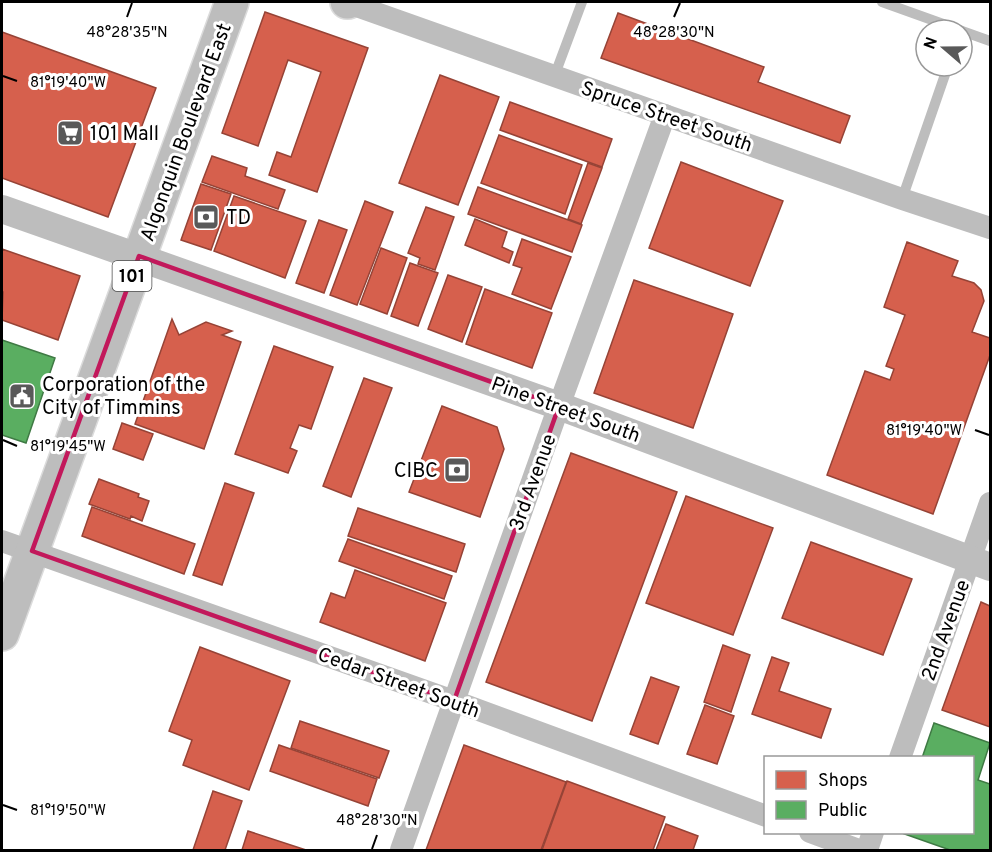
<svg xmlns="http://www.w3.org/2000/svg" width="992" height="852" font-family="Overpass,sans-serif">
  <style>
    .shops { fill: #d6604d; stroke: #964336; stroke-width: 1.5 }
    .public { fill: #5aae61; stroke: #3f7a44; stroke-width: 1.5 }
    .lines { fill: none; stroke-linecap: round; stroke-linejoin: round }
    .primary-casing { stroke: #dbdbdb; stroke-width: 36 }
    .service { stroke: #bdbdbd; stroke-width: 10 }
    .minor { stroke: #bdbdbd; stroke-width: 22 }
    .tertiary { stroke: #bdbdbd; stroke-width: 28 }
    .primary { stroke: #bdbdbd; stroke-width: 33 }
    .marked { fill: none; stroke: #c2185b; stroke-width: 4.5; stroke-linejoin: round }
    .ticks { fill: none; stroke: #000; stroke-width: 2 }
    .labels { text-anchor: middle; stroke-width: 6; stroke-linejoin: round; paint-order: stroke }
    .shield { fill: #fff; stroke: #4c4c4c; stroke-width: 1.5 }
    .shield-label { font-size: 18px; font-weight: bold; fill: #000 }
    .street-label { font-size: 20px; fill: #000; stroke: #fff }
    .poi-label { font-size: 20px; fill: #000; stroke: #fff; text-anchor: start }
    .ticks-label { font-size: 15px; text-anchor: middle; fill: #000; stroke: #fff; stroke-width: 6; stroke-linejoin: round; paint-order: stroke }
  </style>
  <rect width="100%" height="100%" fill="#fff"/>
  <g class="shops">
    <path d="M265 12 368 48 317 192 269 175 277 152 291 157 321 72 288 60 258 146 222 133Z"/>
    <path d="M618 13 764 67 758 82 850 116 840 143 601 58Z"/>
    <path d="M2 32 156 88 108 217 2 178Z"/>
    <path d="M440 75 499 97 458 205 399 183Z"/>
    <path d="M510 102 612 139 602 167 500 130Z"/>
    <path d="M499 135 582 165 565 214 481 183Z"/>
    <path d="M212 156 247 168 245 176 285 190 278 209 202 182Z"/>
    <path d="M681 162 783 201 750 286 649 248Z"/>
    <path d="M588 163 602 168 581 224 568 219Z"/>
    <path d="M201 184 231 194 211 250 181 240Z"/>
    <path d="M478 187 582 225 572 252 468 214Z"/>
    <path d="M234 196 306 221 285 278 214 251Z"/>
    <path d="M365 201 393 212 357 305 330 295Z"/>
    <path d="M426 207 454 217 435 270 418 264 420 258 408 253Z"/>
    <path d="M475 219 507 232 502 247 513 252 509 263 465 245Z"/>
    <path d="M319 220 347 230 324 293 296 283Z"/>
    <path d="M522 239 571 257 551 309 512 294 522 268 513 265Z"/>
    <path d="M907 242 958 261 952 276 974 283 981 290 984 301 972 332 990 338V355L933 514 827 475 865 371 890 380 894 369 886 366 905 315 884 307Z"/>
    <path d="M381 248 407 258 387 314 360 304Z"/>
    <path d="M2 249 80 276 58 340 2 320 3 292H2Z"/>
    <path d="M410 263 438 273 418 326 391 316Z"/>
    <path d="M448 275 482 287 462 342 428 329Z"/>
    <path d="M634 280 733 314 693 428 594 393Z"/>
    <path d="M485 289 552 313 532 368 466 344Z"/>
    <path d="M172 319 179 335 206 322 232 331 222 335 241 342 204 449 135 424Z"/>
    <path d="M274 346 333 367 311 429 299 425 290 448 297 451 288 473 235 454Z"/>
    <path d="M364 378 392 388 351 497 323 486Z"/>
    <path d="M442 406 497 427 504 449 480 517 409 492Z"/>
    <path d="M122 423 153 434 143 460 113 449Z"/>
    <path d="M571 453 677 492 592 721 486 682Z"/>
    <path d="M99 479 139 494 138 497 149 501 142 521 131 516 130 519 89 504Z"/>
    <path d="M225 483 254 493 222 585 193 575Z"/>
    <path d="M686 496 773 528 733 635 646 603Z"/>
    <path d="M92 507 195 544 184 574 82 536Z"/>
    <path d="M358 508 465 544 456 572 348 536Z"/>
    <path d="M348 539 452 576 444 599 339 561Z"/>
    <path d="M811 542 912 579 883 655 782 618Z"/>
    <path d="M355 570 446 603 425 661 320 622 331 593 345 598Z"/>
    <path d="M981 602 990 606V727L942 710Z"/>
    <path d="M723 645 750 655 731 712 704 702Z"/>
    <path d="M200 647 290 681 249 790 183 765 192 740 169 731Z"/>
    <path d="M772 657 789 663 779 691 831 709 821 738 752 714Z"/>
    <path d="M651 677 679 687 658 744 630 734Z"/>
    <path d="M705 705 734 716 717 764 687 754Z"/>
    <path d="M300 721 389 751 379 778 291 748Z"/>
    <path d="M279 745 377 779 368 806 270 771Z"/>
    <path d="M464 745 566 782 541 850H426Z"/>
    <path d="M567 781 665 817 653 850H542Z"/>
    <path d="M213 791 242 801 225 850H193Z"/>
    <path d="M666 824 698 836 693 850H656Z"/>
    <path d="M248 831 306 850H242Z"/>
  </g>
  <g class="public">
    <path d="M2 340 55 358 26 443 2 435Z"/>
    <path d="M934 723 990 743 978 780 990 784V850H950L899 832H972V758H922Z"/>
  </g>
  <g class="lines">
    <defs>
      <g id="primary">
        <path d="M347 2H348"/>
        <path d="M2 634 232 2"/>
      </g>
    </defs>
    <use href="#primary" class="primary-casing"/>
    <g class="service">
      <path d="M882 2 960 30"/>
      <path d="M962 31 990 41"/>
      <path d="M554 77 582 2"/>
      <path d="M902 199 948 66"/>
    </g>
    <g class="minor">
      <path d="M345 2 902 199 990 228"/>
      <path d="M2 541 454 701 766 816"/>
      <path d="M900 758 990 503"/>
      <path d="M810 832 859 850"/>
      <path d="M401 850 559 406 665 115"/>
      <path d="M867 850 873 832"/>
    </g>
    <path class="tertiary" d="M2 209 559 406 990 567"/>
    <use href="#primary" class="primary"/>
  </g>
  <path class="marked" d="M139 256 559 406 454 701 32 551Z"/>
  <path class="ticks" d="M127 17 132 3M674 17 680 3M3 76 17 81M975 430 989 435M3 440 17 446M3 805 17 810M372 849 377 835"/>
  <defs>
    <symbol id="supermarket-square" viewBox="-11 -11 22 22"><rect x="-9" y="-9" width="18" height="18" rx="4" fill="#595959" stroke="#fff"/><path d="M-6-5.5h2.5l.6 2H6L4.5 2H-2.5L-4.4-4H-6ZM-1.5 3.2a1.3 1.3 0 1 0 .1 0ZM3 3.2a1.3 1.3 0 1 0 .1 0Z" fill="#fff"/></symbol>
    <symbol id="bank-square" viewBox="-11 -11 22 22"><rect x="-9" y="-9" width="18" height="18" rx="4" fill="#595959" stroke="#fff"/><path d="M-6-4H6V4H-6ZM0-2.3a2.3 2.3 0 1 0 0 4.6a2.3 2.3 0 1 0 0-4.6Z" fill="#fff"/></symbol>
    <symbol id="civic-square" viewBox="-11 -11 22 22"><rect x="-9" y="-9" width="18" height="18" rx="4" fill="#595959" stroke="#fff"/><path d="M-.6-6.5H3V-4.5H.6V-3L4-1V1h2V6H-6V1h2V-1L-.6-3ZM-1.2 2.5V6h2.4V2.5Z" fill="#fff"/></symbol>
  </defs>
  <g fill-rule="evenodd">
    <use href="#supermarket-square" x="55" y="118" width="30" height="30"/>
    <use href="#bank-square" x="191" y="202" width="30" height="30"/>
    <use href="#civic-square" x="7" y="381" width="30" height="30"/>
    <use href="#bank-square" x="442" y="455" width="30" height="30"/>
  </g>
  <g class="labels">
    <rect class="shield" x="112.5" y="261" width="39" height="30" rx="4.5"/>
    <g class="shield-label">
      <text x="132" y="282">101</text>
    </g>
    <g class="street-label">
      <text transform="translate(667 116) rotate(19)" y="7">Spruce Street South</text>
      <text transform="translate(185 132) rotate(-70)" y="7">Algonquin Boulevard East</text>
      <text transform="translate(566 409) rotate(20)" y="7">Pine Street South</text>
      <text transform="translate(532 482) rotate(-70)" y="7">3rd Avenue</text>
      <text transform="translate(945 630) rotate(-70)" y="7">2nd Avenue</text>
      <text transform="translate(399 682) rotate(20)" y="7">Cedar Street South</text>
    </g>
    <g class="poi-label">
      <text x="90" y="140">101 Mall</text>
      <text x="226" y="224">TD</text>
      <text x="42" y="391">Corporation of the<tspan x="42" dy="23">City of Timmins</tspan></text>
      <text x="438" y="477" text-anchor="end">CIBC</text>
    </g>
  </g>
  <g class="ticks-label">
    <text x="127" y="37">48°28'35"N</text>
    <text x="674" y="37">48°28'30"N</text>
    <text x="68" y="87">81°19'40"W</text>
    <text x="924" y="435">81°19'40"W</text>
    <text x="68" y="451">81°19'45"W</text>
    <text x="68" y="815">81°19'50"W</text>
    <text x="377" y="825">48°28'30"N</text>
  </g>
  <rect width="992" height="852" fill="none" stroke="#000000" stroke-width="6"/>
  <rect x="764" y="756" width="210" height="78" fill="#ffffff" stroke="#999999" stroke-width="1.5"/>
  <rect x="776" y="771" width="30" height="18" fill="#d6604d" stroke="#999999" stroke-width="1.5"/>
  <text x="818" y="786" font-size="18" fill="#000000">Shops</text>
  <rect x="776" y="801" width="30" height="18" fill="#5aae61" stroke="#999999" stroke-width="1.5"/>
  <text x="818" y="816" font-size="18" fill="#000000">Public</text>
  <g transform="translate(944 48) rotate(290)"><circle r="28" fill="#ffffff" stroke="#999999" stroke-width="1.5"/>
  <path d="M0-4.5L10 22L0 15L-10 22Z" fill="#595959"/>
  <text y="-9" font-size="16" font-weight="bold" text-anchor="middle" fill="#000000">N</text>
  </g>
</svg>
